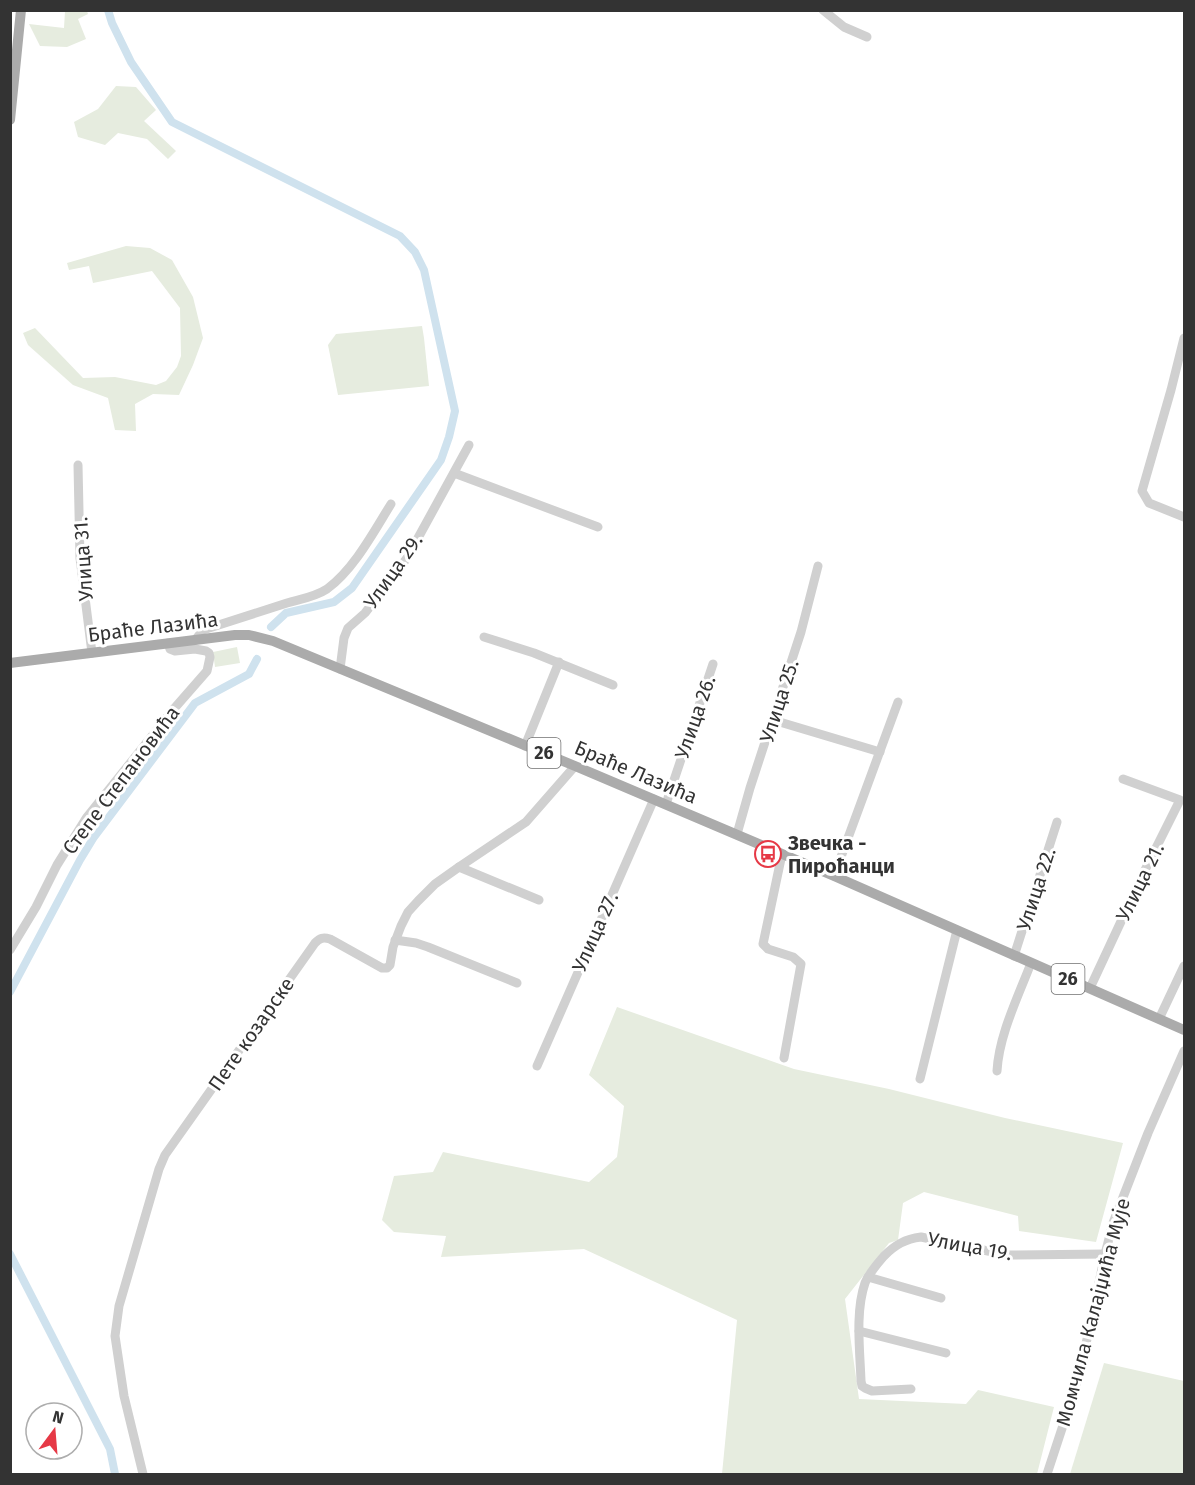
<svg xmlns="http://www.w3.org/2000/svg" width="1195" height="1485" font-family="'Fira Sans',sans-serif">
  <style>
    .green { fill: #e6ecdf }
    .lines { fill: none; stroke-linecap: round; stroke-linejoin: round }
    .canal { stroke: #cfe2ee; stroke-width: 8 }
    .minor { stroke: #d0d0d0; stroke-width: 9 }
    .major { stroke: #ababab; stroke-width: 10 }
    .labels { text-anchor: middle; stroke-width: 6; stroke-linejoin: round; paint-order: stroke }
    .shield { fill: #fff; stroke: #707070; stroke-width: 1.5 }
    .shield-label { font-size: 18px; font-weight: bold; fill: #333 }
    .street-label { font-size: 20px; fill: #333; stroke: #fff }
    .poi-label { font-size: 20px; font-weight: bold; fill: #333; stroke: #fff; text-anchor: start }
  </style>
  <rect width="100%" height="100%" fill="#fff"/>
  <g class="green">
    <path d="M65 11H87L88 14 78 19 86 39 67 47 40 46 29 24 64 28Z"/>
    <path d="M116 86 136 87 156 110 144 121 176 151 168 159 147 139 118 133 105 145 78 137 74 122 98 109Z"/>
    <path d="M126 246 150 248 172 260 193 297 203 338 193 365 179 395 153 394 135 404 136 431 115 430 108 398 73 385 28 345 23 333 35 328 83 378 115 377 156 385 166 381 177 367 181 356 180 308 152 271 93 283 89 266 69 270 67 263Z"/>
    <path d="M422 326 424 338 429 386 338 395 328 345 336 334Z"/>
    <path d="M237 647 240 663 215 667 213 652Z"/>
    <path d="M617 1007 794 1069 889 1089 1005 1118 1123 1143 1096 1242 1019 1231 1018 1216 924 1192 903 1203 898 1240 889 1243 845 1299 859 1399 966 1404 978 1390 1054 1407 1037 1474H722L737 1320 584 1249 441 1257 446 1236 394 1232 382 1220 394 1176 433 1172 443 1152 589 1182 617 1157 624 1106 589 1075Z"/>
    <path d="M1104 1363 1184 1381V1474H1070Z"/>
  </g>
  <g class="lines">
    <g class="canal">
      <path d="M108 10 112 23 131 62 172 122 400 236 415 252 424 270 455 411 449 437 441 460 352 588 334 602 286 613 271 627"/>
      <path d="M10 992 80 860 94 837 195 703 249 674 257 659"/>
      <path d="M10 1254 110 1449 115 1474"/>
    </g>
    <g class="minor">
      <path d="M823 10 844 27 867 37"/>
      <path d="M1184 338 1171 390 1142 491 1149 503 1184 517"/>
      <path d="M78 465 80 558 92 653"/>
      <path d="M454 473 598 527"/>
      <path d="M484 637 534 653 613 685"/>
      <path d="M196 639 203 630C231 621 259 612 287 603 301 599 315 597 327 589 354 569 373 533 391 504"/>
      <path d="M340 669 344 638 348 628 365 613 407 558 469 445"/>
      <path d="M773 720 880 752"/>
      <path d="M525 746 559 662"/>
      <path d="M666 804 713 664"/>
      <path d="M737 834 750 788 801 632 818 566"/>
      <path d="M782 854 763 944 768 949 793 957 801 964 784 1058"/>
      <path d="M459 867 539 900"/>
      <path d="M834 876 898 702"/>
      <path d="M395 940 416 943 428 947 517 983"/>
      <path d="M10 950 36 907 57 865 87 817 172 711 207 671 210 657 209 653 206 651 195 649 175 651 170 649 168 643"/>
      <path d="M1014 956 1057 822"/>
      <path d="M1090 988 1145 870 1180 800 1123 779"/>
      <path d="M1159 1019 1184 966"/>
      <path d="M537 1066 654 799"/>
      <path d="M997 1071C999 1035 1018 997 1031 963"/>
      <path d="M920 1079 957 930"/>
      <path d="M868 1277 941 1298"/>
      <path d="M859 1331 946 1353"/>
      <path d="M911 1389 872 1391 865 1388 862 1386 861 1381C860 1351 855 1312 865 1283 869 1273 877 1264 884 1256 895 1245 905 1239 921 1237L1007 1255 1105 1254"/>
      <path d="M143 1474 124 1396 115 1336 119 1306 159 1169 165 1155 315 943C320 938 323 937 330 939L382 968H387L390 965 393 947 401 926 408 912 418 901 435 884 459 867 526 822 575 766"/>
      <path d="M1047 1474 1074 1392 1089 1331 1105 1254 1113 1223 1148 1133 1184 1051"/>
    </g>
    <g class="major">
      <path d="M10 120 21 10"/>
      <path d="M10 663 235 635H249L273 641 575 766 834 876 1184 1030"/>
    </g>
  </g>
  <defs>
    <symbol id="bus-ring" viewBox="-11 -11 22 22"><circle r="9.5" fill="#fff" stroke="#e63946" stroke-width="1.5"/><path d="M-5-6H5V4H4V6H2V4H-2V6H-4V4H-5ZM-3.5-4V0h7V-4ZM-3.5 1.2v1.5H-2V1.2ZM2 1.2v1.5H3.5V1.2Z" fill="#e63946"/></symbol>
  </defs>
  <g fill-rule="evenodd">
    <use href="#bus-ring" x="753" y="839" width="30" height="30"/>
  </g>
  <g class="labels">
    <g class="shield">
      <rect x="527.5" y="738" width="33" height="30" rx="4.5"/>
      <rect x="1051.5" y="964" width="33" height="30" rx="4.5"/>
    </g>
    <g class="shield-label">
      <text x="544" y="759">26</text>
      <text x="1068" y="985">26</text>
    </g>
    <g class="street-label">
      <text transform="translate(83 559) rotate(-94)" y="7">Улица 31.</text>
      <text transform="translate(393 571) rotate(-55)" y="7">Улица 29.</text>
      <text transform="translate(153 627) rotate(-7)" y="7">Браће Лазића</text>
      <text transform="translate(779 701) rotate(-72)" y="7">Улица 25.</text>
      <text transform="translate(695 717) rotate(-71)" y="7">Улица 26.</text>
      <text transform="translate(636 772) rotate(23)" y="7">Браће Лазића</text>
      <text transform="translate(121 780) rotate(-53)" y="7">Степе Степановића</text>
      <text transform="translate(1140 882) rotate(-64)" y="7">Улица 21.</text>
      <text transform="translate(1036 889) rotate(-72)" y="7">Улица 22.</text>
      <text transform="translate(595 932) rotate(-66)" y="7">Улица 27.</text>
      <text transform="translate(251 1034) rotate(-55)" y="7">Пете козарске</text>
      <text transform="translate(970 1246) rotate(10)" y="7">Улица 19.</text>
      <text transform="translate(1093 1312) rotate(-75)" y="7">Момчила Калајџића Мује</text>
    </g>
    <g class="poi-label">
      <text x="788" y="850">Звечка -<tspan x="788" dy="23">Пироћанци</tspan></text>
    </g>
  </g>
  <rect width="1195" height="1485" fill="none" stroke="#333333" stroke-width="24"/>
  <g transform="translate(54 1431) rotate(16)"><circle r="28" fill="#ffffff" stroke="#adadad" stroke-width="1.5"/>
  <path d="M0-4.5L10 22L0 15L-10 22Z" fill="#e63946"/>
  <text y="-9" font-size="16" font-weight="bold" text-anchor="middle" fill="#333333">N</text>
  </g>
</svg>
